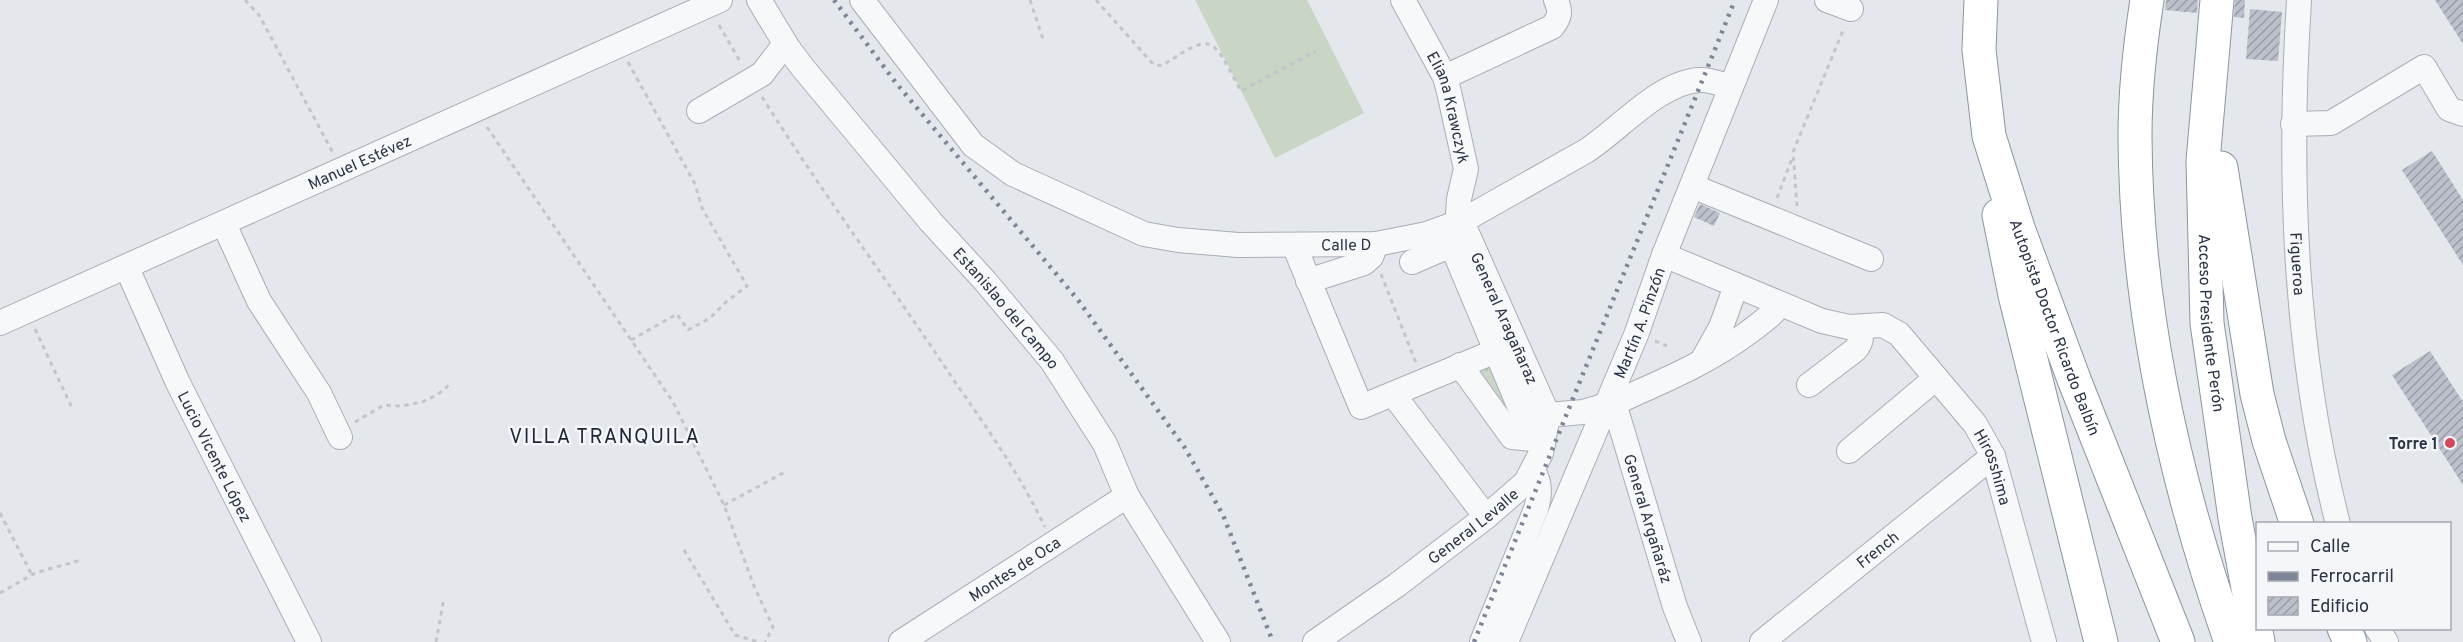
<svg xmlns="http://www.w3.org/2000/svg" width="2463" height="642" font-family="Overpass,sans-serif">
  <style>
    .grass { fill: url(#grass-tufts) }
    .pitch { fill: #c9d6c5 }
    .building { fill: url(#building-hatch) }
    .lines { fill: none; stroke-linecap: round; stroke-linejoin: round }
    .minor-casing { stroke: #a9aeb7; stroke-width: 26 }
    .highway-casing { stroke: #8b94a3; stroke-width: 35 }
    .path { stroke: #c2c5cb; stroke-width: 3; stroke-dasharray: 4.5 4.5; stroke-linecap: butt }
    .minor { stroke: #f7f8fa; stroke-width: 24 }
    .highway { stroke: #fff; stroke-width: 33 }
    .rail { stroke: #7d8696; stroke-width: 4.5; stroke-dasharray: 3 6; stroke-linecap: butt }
    .poi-dot { fill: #d1495b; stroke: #f4f6f9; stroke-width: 2 }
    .labels { text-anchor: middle; stroke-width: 5; stroke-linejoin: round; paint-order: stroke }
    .street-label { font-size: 16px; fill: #2b3445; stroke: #f4f6f9 }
    .poi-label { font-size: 16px; font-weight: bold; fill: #2b3445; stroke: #f4f6f9; text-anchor: end }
    .quarter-label { font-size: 20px; letter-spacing: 1.5px; fill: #1d2536; stroke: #f4f6f9 }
  </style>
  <defs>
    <pattern id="grass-tufts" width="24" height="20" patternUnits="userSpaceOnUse" patternTransform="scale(1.5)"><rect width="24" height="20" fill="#c9d6c5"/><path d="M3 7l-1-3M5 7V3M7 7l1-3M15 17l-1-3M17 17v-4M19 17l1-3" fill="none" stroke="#adb8ab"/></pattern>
    <pattern id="building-hatch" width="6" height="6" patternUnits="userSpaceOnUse" patternTransform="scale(1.5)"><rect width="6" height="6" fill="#bbc0ca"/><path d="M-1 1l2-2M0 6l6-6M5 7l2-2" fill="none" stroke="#989da6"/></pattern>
  </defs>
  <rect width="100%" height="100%" fill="#e4e7ec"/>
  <path class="grass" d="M1493 358 1523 432 1471 367Z"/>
  <path class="pitch" d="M1195 0H1307L1364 113 1275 158Z"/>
  <g class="building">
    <path d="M2166 0H2198L2197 13 2165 10Z"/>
    <path d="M2235 0H2245L2244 18 2234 17Z"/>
    <path d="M2435 0H2463V44Z"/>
    <path d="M2250 9 2282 12 2278 61 2246 59Z"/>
    <path d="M2432 151 2463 200V265L2402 170Z"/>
    <path d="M1700 204 1720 213 1714 226 1694 217Z"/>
    <path d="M2430 351 2463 402V485L2392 375Z"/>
  </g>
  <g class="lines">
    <defs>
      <g id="minor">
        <path id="s1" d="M759 0 788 48 803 68 931 222 985 281 1052 361 1105 444 1127 496 1218 642"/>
        <path id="s2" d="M862 0 973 145 1013 174 1144 234 1178 240 1238 245 1376 244 1427 234 1462 221 1586 151C1620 129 1658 83 1699 80 1710 79 1721 84 1731 87"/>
        <path id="s3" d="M1403 0 1445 77 1449 92 1466 169 1459 199 1458 213 1548 415"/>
        <path d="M1827 0 1851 9"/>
        <path id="s4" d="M2299 0C2288 175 2294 353 2338 524"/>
        <path d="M1445 77 1552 27C1560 17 1561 12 1556 0"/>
        <path d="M699 111 762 74 785 44"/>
        <path d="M2293 124 2331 123 2424 67 2449 109 2463 114"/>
        <path d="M1692 186 1871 259"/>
        <path d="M224 224 259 301 319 393 340 437"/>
        <path d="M1294 245 1361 407 1496 351"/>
        <path id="s5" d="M1664 255 1822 321 1849 327 1883 325 1899 334 1975 424 1993 456 2044 642"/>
        <path d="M1412 262 1449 246 1453 248 1533 439 1543 444"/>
        <path id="s6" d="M127 268 178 383 309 642"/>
        <path d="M1308 281 1364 263 1371 257 1376 244"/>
        <path id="s7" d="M0 323 720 0"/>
        <path d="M1702 361 1721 327 1736 286"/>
        <path d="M1460 365 1512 437 1533 439"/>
        <path d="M1809 385 1855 350C1862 342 1862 337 1859 327"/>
        <path d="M1393 394 1486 517"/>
        <path d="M1614 403C1661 382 1708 363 1749 332 1761 323 1772 316 1780 304"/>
        <path id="s8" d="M1548 415 1583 412 1614 403 1675 607 1689 642"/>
        <path d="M1849 451 1936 378"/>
        <path d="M2377 628 2386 642"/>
        <path id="s9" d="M901 642 1127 496"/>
        <path id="s10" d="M1315 642 1397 585 1486 517 1526 482 1541 453 1548 415"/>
        <path d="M1482 642 1536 509C1540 496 1541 483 1533 471"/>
        <path id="s11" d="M1506 642 1636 335 1664 255 1766 0"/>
        <path id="s12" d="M1762 642 1993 456"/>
      </g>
      <g id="highway">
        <path id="s13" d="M1981 0 1979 50 1989 136 2018 228 2075 382 2178 642"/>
        <path d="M2147 0C2140 45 2135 90 2135 136 2136 308 2174 480 2231 642"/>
        <path id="s14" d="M2217 0 2203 161 2207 323 2235 518 2258 642"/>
        <path d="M2221 168 2257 394 2269 441 2297 524"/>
        <path d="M1999 215 2015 295 2101 642"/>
        <path d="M2344 628 2350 642"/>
      </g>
    </defs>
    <use href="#minor" class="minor-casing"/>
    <use href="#highway" class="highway-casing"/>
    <g class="path">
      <path d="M245 0 259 15 333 153"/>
      <path d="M1030 0 1043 39"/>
      <path d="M1096 0 1153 64 1162 66C1216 29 1212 39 1241 91L1316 51"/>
      <path d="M719 25 741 63"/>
      <path d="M628 62 695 184 702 208 747 286 726 302 710 318 688 330 677 314 631 340"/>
      <path d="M762 97C822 192 889 283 951 376 985 425 1019 473 1045 527"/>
      <path d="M487 127 673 402 724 505 754 586 773 627 765 642"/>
      <path d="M1777 198 1793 156"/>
      <path d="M1797 206 1793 152 1844 28"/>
      <path d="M1381 274 1416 363"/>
      <path d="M35 329 73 410"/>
      <path d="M1655 341 1667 346"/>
      <path d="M355 422 384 405 402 406 422 402 437 395 450 384"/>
      <path d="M724 505 785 472"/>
      <path d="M0 513 32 575"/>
      <path d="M684 550 735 635 758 642"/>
      <path d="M0 593 35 573 81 560"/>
      <path d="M436 642 444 598"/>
    </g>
    <use href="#minor" class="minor"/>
    <use href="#highway" class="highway"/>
    <g class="rail">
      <path d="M834 0 896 83 1078 300 1185 448 1223 515 1273 642"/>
      <path d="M1474 642 1735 0"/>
    </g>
  </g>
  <circle class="poi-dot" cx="2450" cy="443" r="6"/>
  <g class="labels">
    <g class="street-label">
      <text dy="6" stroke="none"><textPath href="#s3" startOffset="118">Eliana Krawczyk</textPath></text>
      <text dy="6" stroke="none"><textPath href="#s7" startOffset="394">Manuel Estévez</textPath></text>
      <text dy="6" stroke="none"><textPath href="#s2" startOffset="579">Calle D</textPath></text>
      <text dy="6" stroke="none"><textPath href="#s4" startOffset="264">Figueroa</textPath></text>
      <text dy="6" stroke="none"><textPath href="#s1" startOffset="396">Estanislao del Campo</textPath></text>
      <text dy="6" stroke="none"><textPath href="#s3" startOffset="342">General Aragañaraz</textPath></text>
      <text dy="6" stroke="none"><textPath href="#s11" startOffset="346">Martín A. Pinzón</textPath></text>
      <text dy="6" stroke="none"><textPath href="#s14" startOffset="324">Acceso Presidente Perón</textPath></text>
      <text dy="6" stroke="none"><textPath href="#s13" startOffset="339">Autopista Doctor Ricardo Balbín</textPath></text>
      <text dy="6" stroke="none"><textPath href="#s6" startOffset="208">Lucio Vicente López</textPath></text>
      <text dy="6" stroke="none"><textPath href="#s5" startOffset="416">Hirosshima</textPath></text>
      <text dy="6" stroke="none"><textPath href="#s8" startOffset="188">General Argañaráz</textPath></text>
      <text dy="6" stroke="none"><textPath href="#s10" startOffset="196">General Levalle</textPath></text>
      <text dy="6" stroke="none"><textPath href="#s12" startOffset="148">French</textPath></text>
      <text dy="6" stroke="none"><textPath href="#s9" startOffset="135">Montes de Oca</textPath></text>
    </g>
    <g class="poi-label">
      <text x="2438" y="449">Torre 1</text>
    </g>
    <g class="quarter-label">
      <text x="605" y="443">VILLA TRANQUILA</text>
    </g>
  </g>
  <rect x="2256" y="522" width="195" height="108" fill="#f4f6f9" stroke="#a4a8b1" stroke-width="1.5"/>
  <rect x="2268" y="542" width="30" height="9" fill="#f7f8fa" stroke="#a4a8b1" stroke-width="1.5"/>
  <text x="2310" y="552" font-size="18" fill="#2b3445">Calle</text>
  <rect x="2268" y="572" width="30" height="9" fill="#7d8696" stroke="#a4a8b1" stroke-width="1.5"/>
  <text x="2310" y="582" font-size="18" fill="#2b3445">Ferrocarril</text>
  <rect x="2268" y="597" width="30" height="18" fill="url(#building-hatch)" stroke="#a4a8b1" stroke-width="1.5"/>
  <text x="2310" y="612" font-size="18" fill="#2b3445">Edificio</text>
</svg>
